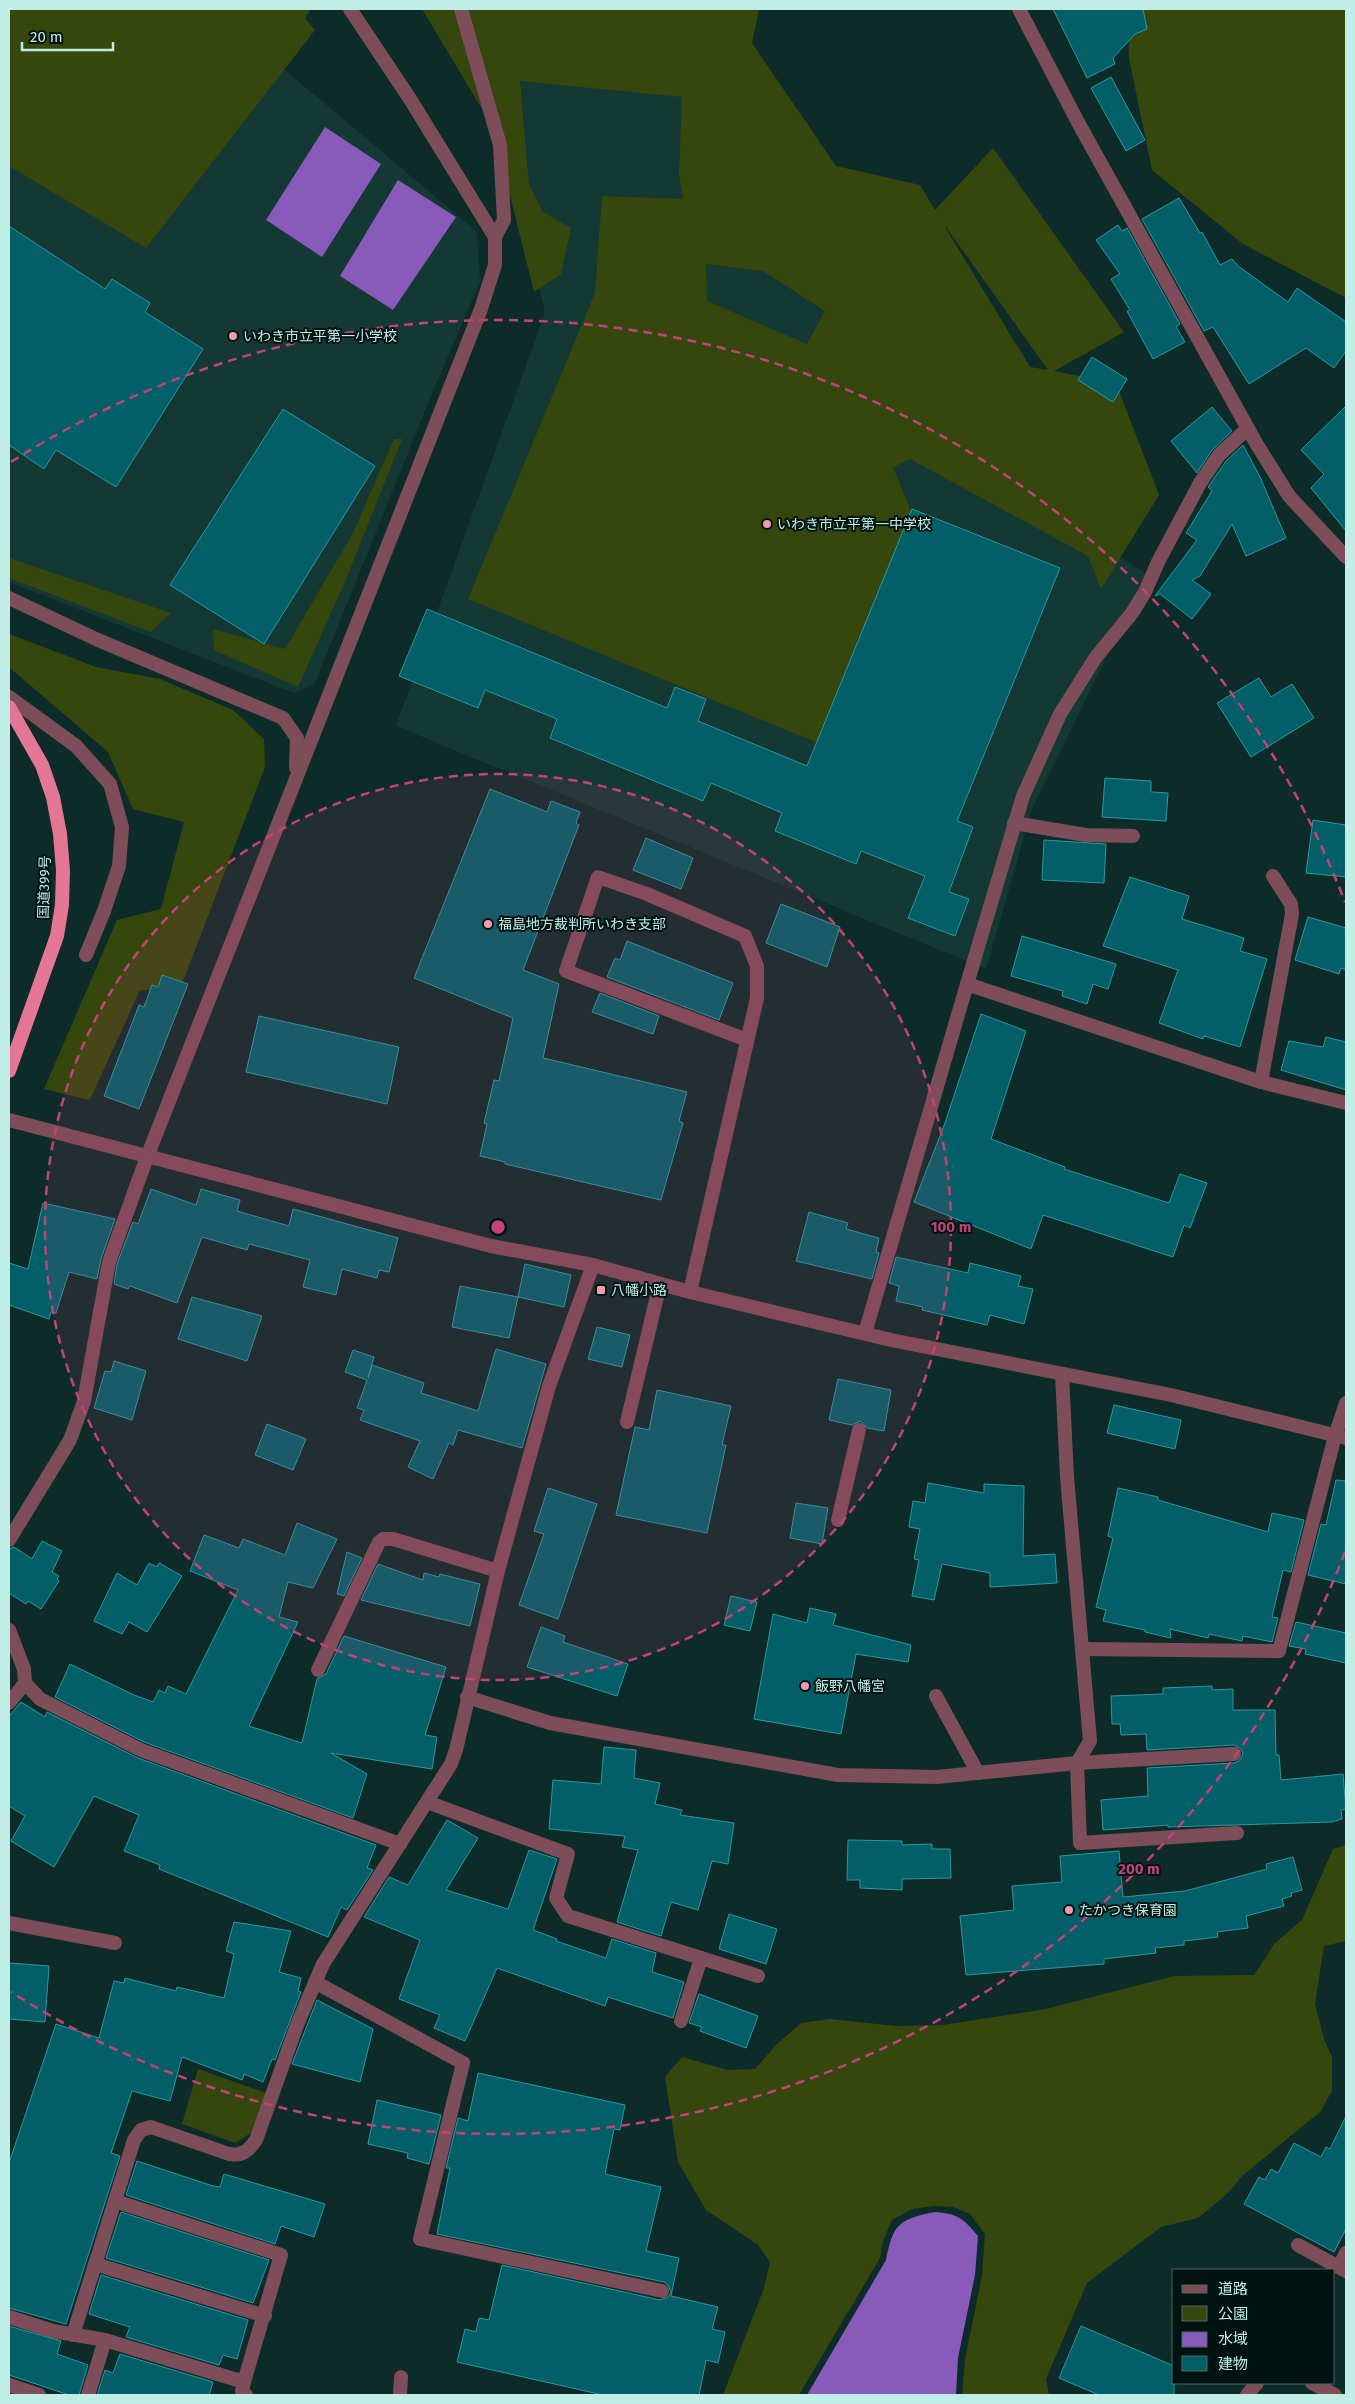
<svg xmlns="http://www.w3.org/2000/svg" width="1355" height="2404" font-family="'Fira Sans','Noto Sans JP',sans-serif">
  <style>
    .built { fill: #143833 }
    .green { fill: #36470d; fill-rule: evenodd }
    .water { fill: #885ab9 }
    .building { fill: #025f67; stroke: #2d97a1 }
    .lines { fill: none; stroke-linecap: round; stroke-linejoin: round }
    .service { stroke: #7d4d59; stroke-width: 14 }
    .minor { stroke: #7d4d59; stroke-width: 14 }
    .tertiary { stroke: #7d4d59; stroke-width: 14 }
    .trunk { stroke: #e47794; stroke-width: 14 }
    .ring { fill: none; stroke: #c24377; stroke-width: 2.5; stroke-dasharray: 9 6 }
    .poi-dot { fill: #f29aaf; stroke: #011311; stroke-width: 2 }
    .labels { text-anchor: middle; stroke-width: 4; stroke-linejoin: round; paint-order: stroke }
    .poi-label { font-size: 14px; fill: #c0ede6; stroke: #011311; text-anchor: start }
    .street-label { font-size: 14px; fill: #c0ede6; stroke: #011311 }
    .centre { fill: #c24377; stroke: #011311; stroke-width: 2.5 }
    .ring-label { font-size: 15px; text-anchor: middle; font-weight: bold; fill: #c24377; stroke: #011311; stroke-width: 4; stroke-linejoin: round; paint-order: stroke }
  </style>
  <rect width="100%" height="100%" fill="#0d2c29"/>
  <g class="built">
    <path d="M9 9H213L477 232 480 282 433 391 315 683 294 693 9 582Z"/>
    <path d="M486 57 704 81 982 473 1147 574 1032 809 986 969 396 726 545 313Z"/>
  </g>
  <g class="green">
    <path d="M9 9H311L305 18 315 30 146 248 9 166Z"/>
    <path d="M422 9H759L752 43 836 166 920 185 935 210 993 148 1124 332 1054 371 1116 383 1159 495 1101 589 1088 556 910 459 893 467 916 524 820 744 468 599 595 293 602 196 683 199 679 174 682 97 520 81 529 184 543 212 571 228 561 274 534 292 493 127ZM945 227H946L1048 370 1030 367ZM706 264 763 271 825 311 807 344 707 301Z"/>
    <path d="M1128 9H1346V298L1243 244 1152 170 1129 58Z"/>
    <path d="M394 439H402L347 577 298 687 214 650 213 629 285 649 353 533Z"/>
    <path d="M9 558 171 613 151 632 9 578Z"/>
    <path d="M9 634 96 667 160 679 233 710 264 739 265 767 180 989 140 990 90 1100 44 1089 117 920 161 909 184 822 133 809 108 752 9 667Z"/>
    <path d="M1346 1845V1941L1324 1946 1315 2004 1324 2039 1332 2057V2091L1320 2112 1242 2176 1229 2192 1198 2218 1161 2227 1087 2283 1046 2379 1049 2395H962L965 2359 982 2276 985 2234 970 2214 953 2207 934 2206 912 2209 892 2220 883 2241 880 2258 799 2395H723L764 2288 770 2262 758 2245 706 2210 678 2162 665 2077 682 2057 728 2070 755 2069 776 2045 801 2023 830 2019 896 2026 943 2025 1046 2009 1174 1976 1254 1975 1275 1943 1302 1920 1333 1849Z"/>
    <path d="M198 2069 266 2093 254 2131 235 2143 182 2124Z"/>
  </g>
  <g class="water">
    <path d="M325 127 381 164 322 257 266 220Z"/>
    <path d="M398 180 456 217 393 310 340 276Z"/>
    <path d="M935 2212C958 2214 963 2218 978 2236L975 2275 958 2358 956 2395H807L886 2260C893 2224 899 2219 935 2212Z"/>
  </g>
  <g class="building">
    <path d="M1053 9H1143L1147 29 1135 34 1113 58 1115 64 1087 78Z"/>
    <path d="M1111 77 1145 140 1126 151 1091 88Z"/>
    <path d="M1179 198 1200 233 1202 232 1220 265 1232 259 1238 266 1288 302 1297 288 1346 322V351L1334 368 1306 348 1249 384 1213 327 1204 331 1142 219Z"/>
    <path d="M1118 225 1122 231 1127 228 1180 324 1176 327 1185 342 1153 359 1127 311 1130 310 1111 279 1120 274 1096 240Z"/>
    <path d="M9 226 105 289 112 279 150 303 145 312 203 349 116 487 56 450 44 469 9 445Z"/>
    <path d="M1092 357 1127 379 1113 402 1078 380Z"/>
    <path d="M1346 406V531L1311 488 1324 474 1301 450Z"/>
    <path d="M1212 407 1232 431 1212 450 1197 473 1171 441Z"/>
    <path d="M283 409 375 466 264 644 170 585Z"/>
    <path d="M1243 445 1260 477 1286 538 1246 556 1232 524 1200 576 1192 580 1211 594 1192 619 1160 594 1155 596 1197 540 1186 533 1212 491 1208 487 1226 461Z"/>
    <path d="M912 509 1060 568 957 821 973 827 949 892 969 899 955 936 908 918 925 876 861 851 856 864 775 831 782 813 711 783 703 801 550 738 557 719 485 690 478 708 399 676 427 609 667 708 675 687 706 699 698 721 807 766Z"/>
    <path d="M1259 678 1271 697 1292 684 1314 718 1251 757 1217 703Z"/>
    <path d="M1105 778 1151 781V792L1168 793 1166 821 1102 817Z"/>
    <path d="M490 789 547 812 551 801 580 812 576 823 579 825 523 970 559 984 543 1058 687 1092 679 1121 683 1123 661 1200 505 1164V1162L480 1156 487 1124 484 1123 494 1080 499 1081 513 1018 414 978Z"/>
    <path d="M1313 820 1346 825V877L1306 873Z"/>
    <path d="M646 838 693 858 681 889 633 870Z"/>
    <path d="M1044 840 1106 844 1104 883 1042 880Z"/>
    <path d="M1130 877 1189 896 1182 919 1244 938 1240 951 1267 959 1240 1047 1204 1036 1203 1039 1159 1023 1178 970 1103 946Z"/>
    <path d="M781 904 840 927 827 967 766 943Z"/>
    <path d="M1308 917 1346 928V970L1341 968 1339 974 1295 960Z"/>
    <path d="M1022 936 1116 964 1108 989 1093 984 1087 1004 1062 996 1063 991 1011 976Z"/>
    <path d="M627 941 733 983 719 1020 607 977 615 958 620 960Z"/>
    <path d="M162 975 188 984 139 1109 104 1096 139 1005 144 1007 152 985 158 987Z"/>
    <path d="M600 993 659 1016 653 1034 592 1012Z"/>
    <path d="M981 1014 1026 1031 991 1139 1065 1167 1064 1169 1169 1203 1180 1174 1207 1183 1190 1228 1184 1225 1173 1257 1043 1215 1031 1249 914 1202 945 1123Z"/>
    <path d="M259 1016 399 1047 387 1104 246 1072Z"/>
    <path d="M1326 1037 1346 1042V1090L1281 1070 1289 1041 1323 1047Z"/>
    <path d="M151 1189 196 1205 201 1189 240 1200 237 1211 289 1226 293 1209 398 1238 389 1272 379 1270 377 1278 342 1269 336 1295 303 1287 310 1260 249 1244 247 1250 202 1237 177 1303 130 1286 128 1289 114 1284 117 1264 133 1222 138 1224Z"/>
    <path d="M43 1203 115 1219 101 1259 97 1279 69 1272 56 1313 51 1312 49 1319 9 1305V1263L28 1269Z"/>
    <path d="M809 1212 848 1223 846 1229 879 1238 876 1252 879 1253 872 1279 796 1261Z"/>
    <path d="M896 1257 968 1273 970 1263 1021 1276 1018 1286 1033 1289 1024 1324 990 1315 987 1325 922 1310 923 1307 896 1301 899 1286 889 1283Z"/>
    <path d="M525 1264 571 1275 564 1307 518 1297 509 1338 452 1327 460 1286 518 1297Z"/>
    <path d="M192 1297 262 1316 247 1361 178 1339Z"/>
    <path d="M597 1327 630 1335 622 1367 588 1359Z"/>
    <path d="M496 1349 546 1364 522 1448 458 1430 453 1445 449 1443 433 1479 408 1467 420 1441 360 1420 364 1410 357 1408 367 1380 345 1372 353 1350 374 1357 368 1378 372 1365 424 1383 421 1393 478 1411Z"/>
    <path d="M114 1361 146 1371 132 1420 94 1408 105 1371 111 1372Z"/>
    <path d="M838 1379 891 1390 884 1431 867 1428 860 1421 852 1425 829 1420Z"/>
    <path d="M657 1390 731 1406 722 1445H726L707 1533 616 1515 635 1427 649 1430Z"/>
    <path d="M1114 1405 1181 1420 1175 1449 1107 1433Z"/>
    <path d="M267 1424 306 1439 293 1470 255 1455Z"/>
    <path d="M1336 1480 1346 1481V1584L1308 1575 1321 1524 1326 1525Z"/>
    <path d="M928 1483 984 1493V1484L1024 1486 1023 1556 1055 1554 1057 1583 990 1587V1573L942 1564 934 1600 912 1596 919 1560 914 1559 920 1529 909 1527 913 1501 925 1503Z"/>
    <path d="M548 1488 597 1504 558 1619 519 1605 544 1534 534 1531Z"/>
    <path d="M1118 1488 1158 1497V1500L1268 1532 1272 1513 1304 1520 1291 1572 1283 1570 1272 1617 1278 1618 1272 1642 1243 1636 1242 1641 1209 1634 1208 1638 1170 1629 1171 1638 1145 1632V1630L1103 1621 1106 1610 1096 1607 1113 1538 1108 1536Z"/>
    <path d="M796 1503 828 1508 822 1544 790 1538Z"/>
    <path d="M297 1523 337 1539 313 1588 288 1582 279 1617 298 1622 249 1726 302 1743 317 1679 326 1674 344 1636 446 1667 425 1735 437 1737 432 1769 331 1753 367 1774 353 1818 144 1742 55 1697 70 1664 134 1695 153 1702 159 1690 165 1693 168 1686 186 1694 238 1590 190 1571 204 1535 239 1548 243 1539 285 1555Z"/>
    <path d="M42 1541 62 1551 52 1572 59 1576 57 1579 59 1581 41 1609 28 1601 26 1604 9 1593V1549L14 1547 32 1559Z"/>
    <path d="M347 1552 362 1558 344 1596 337 1594Z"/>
    <path d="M149 1563 157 1567 159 1563 182 1576 147 1632 129 1622 122 1634 94 1621 117 1573 137 1585Z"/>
    <path d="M378 1564 423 1580 424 1573 439 1577 440 1574 480 1584 470 1626 361 1600Z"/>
    <path d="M731 1596 757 1602 750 1631 724 1625Z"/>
    <path d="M810 1608 836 1614 833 1625 911 1645 908 1662 856 1654 841 1734 754 1719 773 1614 807 1623Z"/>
    <path d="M1296 1622 1346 1633V1663L1305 1654 1306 1649 1289 1646Z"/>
    <path d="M541 1627 565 1636 563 1642 628 1664 617 1696 527 1667Z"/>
    <path d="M1212 1686V1690L1233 1689V1710H1275L1276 1755H1279L1281 1780 1343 1774 1346 1809 1341 1810 1342 1819 1332 1822 1168 1827V1825L1103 1830 1101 1800 1148 1796 1147 1768 1234 1763 1239 1761 1243 1754 1241 1749 1234 1745 1147 1750 1146 1734 1121 1735 1120 1724H1112L1111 1696 1163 1694V1688Z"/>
    <path d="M21 1702 45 1717 47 1712 138 1758 376 1845 367 1868 373 1870 347 1910 341 1907 328 1937 159 1869 160 1865 124 1851 139 1815 94 1796 54 1867 11 1841 25 1816 9 1806V1716Z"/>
    <path d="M604 1747 636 1750 634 1778 660 1783 655 1804 682 1810 680 1815 734 1823 728 1864 712 1861 698 1910 671 1902 661 1936 617 1922 638 1850 622 1847 625 1836 549 1829 553 1780 601 1784Z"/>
    <path d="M447 1820 478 1838 446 1890 508 1909 529 1850 557 1859 533 1930 557 1939 556 1941 606 1958 612 1939 656 1953 652 1972 684 1982 673 2018 608 1997 605 2006 497 1968 465 2041 434 2028 440 2015 399 1999 420 1940 364 1917 389 1877 408 1885Z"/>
    <path d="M848 1840 902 1841V1845L932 1844V1849H950L951 1878 902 1879V1890L860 1888V1880H847Z"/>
    <path d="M1119 1851 1123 1897 1185 1891 1267 1869 1266 1864 1293 1857 1302 1890 1291 1893 1292 1896 1282 1899 1284 1906 1246 1916 1248 1928 1217 1932 1218 1937 1184 1941V1945L1155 1948 1156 1953 1104 1959V1964L966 1975 960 1916 1014 1910 1012 1886 1062 1882 1060 1856Z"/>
    <path d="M729 1914 777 1929 766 1964 719 1949Z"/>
    <path d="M234 1922 291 1931 279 1972 301 1978 298 1991 301 1992 275 2060 272 2059 263 2082 244 2074 242 2080 182 2057 170 2101 132 2091 111 2153 120 2156 66 2324 9 2308V2163L56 2024 99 2038 114 1981 124 1983 125 1978 176 1991 177 1987 224 1998 234 1954 226 1951Z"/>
    <path d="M9 1963 49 1966 45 2022 9 2019Z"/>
    <path d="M699 1994 758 2016 746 2048 700 2031 702 2027 689 2023Z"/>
    <path d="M317 2000 373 2029 360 2082 292 2064Z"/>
    <path d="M478 2073 625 2105 620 2130 614 2129 605 2174 661 2187 646 2251 679 2258 671 2296 718 2307 712 2329 725 2332 718 2363 706 2360 699 2395H603L457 2362 465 2329 476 2332 479 2318 489 2320 502 2265 660 2300 668 2297 671 2292 668 2285 664 2282 437 2234 450 2168H446L458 2118 468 2121Z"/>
    <path d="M377 2100 441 2115 429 2164 407 2158 408 2153 368 2144Z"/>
    <path d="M1346 2116V2229L1334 2252 1244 2204 1259 2177 1265 2180 1271 2169 1278 2173 1294 2143 1321 2157 1326 2147 1330 2149Z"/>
    <path d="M137 2161 213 2186 220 2187 224 2174 325 2204 314 2237 281 2226 275 2244 126 2195Z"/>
    <path d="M121 2212 269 2260 253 2303 106 2258Z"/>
    <path d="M101 2275 248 2320 237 2359 223 2355 219 2365 126 2337 130 2327 89 2314Z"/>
    <path d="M9 2326 61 2341 57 2354 88 2365 79 2395H69L9 2375Z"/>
    <path d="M1081 2326 1174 2366V2395H1099L1059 2378Z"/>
    <path d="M120 2354 213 2382 209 2395H97L105 2370 113 2373Z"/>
  </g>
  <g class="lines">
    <g class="service">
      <path d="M9 697 76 746 110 784 122 827 119 866 104 911 86 955"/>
      <path d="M838 1520 859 1430"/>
    </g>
    <g class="minor">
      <path d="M461 9 500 145 504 220 495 237"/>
      <path d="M1247 429 1219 455 1200 483 1158 562 1145 592 1132 613 1096 657 1060 714 1023 796 967 984 1261 1082"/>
      <path d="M9 598 98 640 283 718 297 738 296 768"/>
      <path d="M1014 823 1086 835 1133 836"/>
      <path d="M1273 876 1291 904 1292 914 1261 1082 1346 1103"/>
      <path d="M9 1120 491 1246 593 1265 690 1292 891 1340 1171 1395 1346 1438"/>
      <path d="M690 1292 757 998V966L745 936 647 894 598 877 566 971 747 1040"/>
      <path d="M865 1333 967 984"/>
      <path d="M1062 1374 1067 1477 1090 1741 1077 1763 1080 1843 1237 1833"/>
      <path d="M627 1422 660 1284"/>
      <path d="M9 1540 70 1440 84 1401 109 1262 147 1157 481 309 495 265V237L410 99 350 9"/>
      <path d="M9 1630 24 1669 25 1683 40 1699 141 1750 400 1844"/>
      <path d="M1082 1649 1279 1651 1335 1436 1346 1403"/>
      <path d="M318 1670 379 1542 383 1539H393L498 1571"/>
      <path d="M936 1696 978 1773"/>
      <path d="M467 1697 550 1723 838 1775 937 1777 1077 1763 1234 1754"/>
      <path d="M9 1703 25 1683"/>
      <path d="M427 1802 568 1854 556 1898 568 1916 758 1976"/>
      <path d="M9 1923 115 1943"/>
      <path d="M315 1982 463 2063 420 2239 662 2291"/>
      <path d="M681 2021 701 1958"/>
      <path d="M115 2201 281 2255 244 2382 242 2391 246 2395"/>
      <path d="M1298 2245 1346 2271"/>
      <path d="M95 2264 265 2316"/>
      <path d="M1339 2267 1346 2253"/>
      <path d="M9 2317 53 2331 105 2340 244 2382"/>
      <path d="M73 2335 134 2140 141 2130 151 2127 229 2154C243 2156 248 2151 256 2140L297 2025 323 1964 451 1764 456 1750 498 1571 549 1386 593 1265"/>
      <path d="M1312 2383 1335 2395"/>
      <path d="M9 2385 39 2395"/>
      <path d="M88 2395 105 2340"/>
      <path d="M400 2395 401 2377"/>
      <path d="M1247 2395 1257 2383"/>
    </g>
    <path class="tertiary" d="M1019 9 1080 126 1256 443 1289 496 1346 557"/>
    <path class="trunk" d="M9 707 42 765 53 797 60 834 63 870 62 905 57 936 9 1071"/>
  </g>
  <circle cx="498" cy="1227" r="453" fill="#c24377" fill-opacity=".12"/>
  <g class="ring">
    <circle cx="498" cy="1227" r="453"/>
    <path d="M1345 1552A907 907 0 0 1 11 1992M11 462A907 907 0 0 1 1345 902"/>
  </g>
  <g class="poi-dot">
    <circle cx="233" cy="336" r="5"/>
    <circle cx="767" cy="524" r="5"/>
    <circle cx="488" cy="924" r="5"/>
    <rect x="596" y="1285" width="10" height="10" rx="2.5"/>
    <circle cx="805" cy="1686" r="5"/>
    <circle cx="1069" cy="1910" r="5"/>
  </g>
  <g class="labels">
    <g class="poi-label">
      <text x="243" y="341">いわき市立平第一小学校</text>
      <text x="777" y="529">いわき市立平第一中学校</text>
      <text x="498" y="929">福島地方裁判所いわき支部</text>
      <text x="611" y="1295">八幡小路</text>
      <text x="815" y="1691">飯野八幡宮</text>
      <text x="1079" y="1915">たかつき保育園</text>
    </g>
    <g class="street-label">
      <text transform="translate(44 887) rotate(-88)" y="5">国道399号</text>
    </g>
  </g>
  <circle cx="498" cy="1227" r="8" class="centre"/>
  <g class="ring-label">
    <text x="951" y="1232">100 m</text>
    <text x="1139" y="1874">200 m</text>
  </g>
  <rect width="1355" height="2404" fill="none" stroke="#c0ede6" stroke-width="20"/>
  <rect x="1172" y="2269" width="162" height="115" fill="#011311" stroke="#4d6a66"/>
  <rect x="1182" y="2285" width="25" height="8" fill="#7d4d59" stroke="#4d6a66"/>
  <text x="1218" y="2294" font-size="15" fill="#c0ede6">道路</text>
  <rect x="1182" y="2306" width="25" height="15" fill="#36470d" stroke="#4d6a66"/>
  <text x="1218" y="2319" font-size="15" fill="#c0ede6">公園</text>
  <rect x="1182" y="2332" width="25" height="15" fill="#885ab9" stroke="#4d6a66"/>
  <text x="1218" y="2344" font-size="15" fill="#c0ede6">水域</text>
  <rect x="1182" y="2356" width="25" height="15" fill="#025f67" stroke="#4d6a66"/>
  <text x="1218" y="2369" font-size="15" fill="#c0ede6">建物</text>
  <path d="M22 42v8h91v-8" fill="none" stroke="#c0ede6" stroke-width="2.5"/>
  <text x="30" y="42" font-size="15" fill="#c0ede6" stroke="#011311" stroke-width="4" paint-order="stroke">20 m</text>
</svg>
